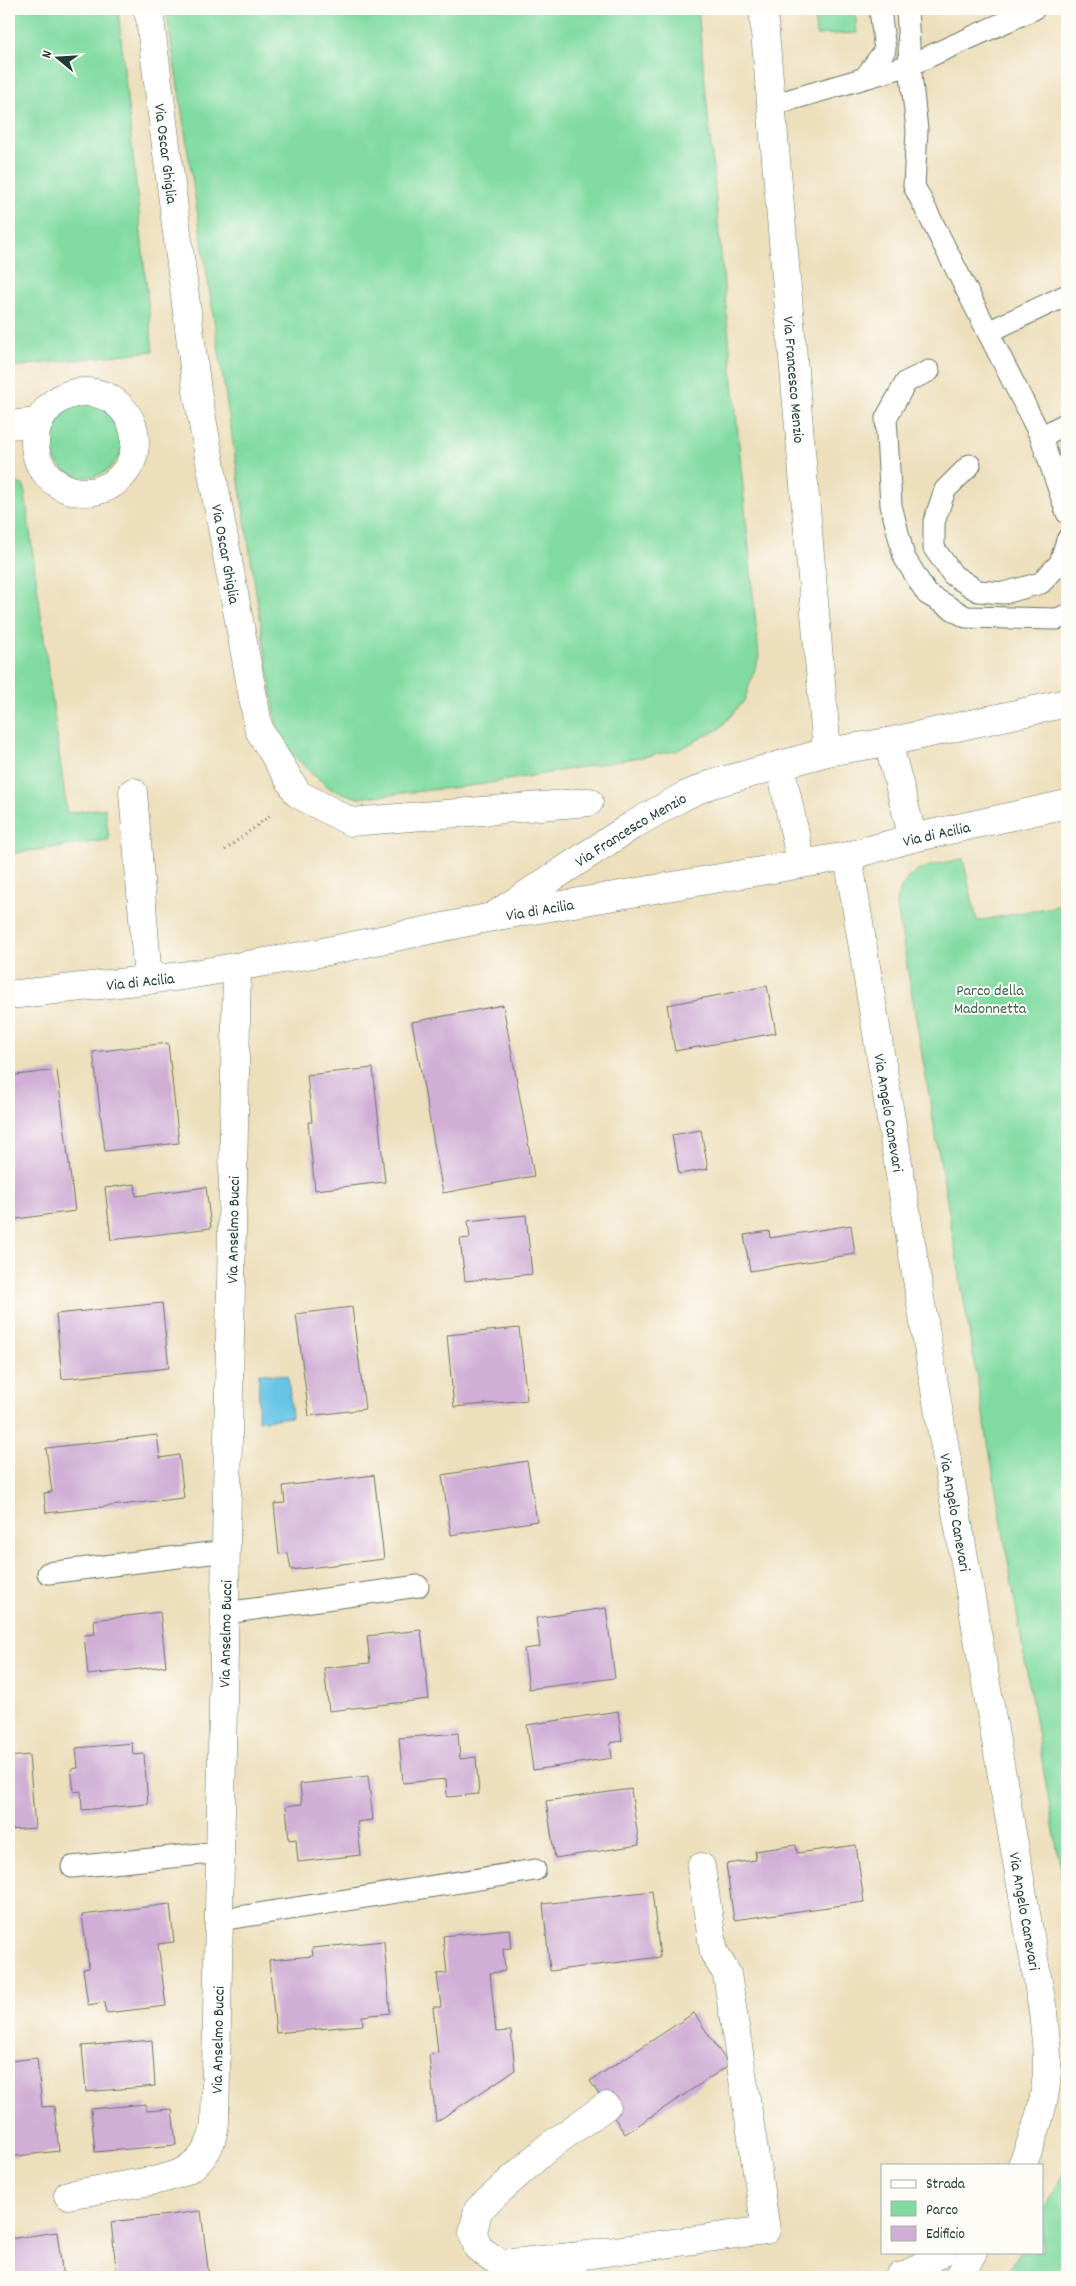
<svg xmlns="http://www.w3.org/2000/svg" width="1076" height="2286" font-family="Dekko,sans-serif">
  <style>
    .green { fill: #81dba1; stroke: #508c6a }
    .water { fill: #67c4e5; stroke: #43808c }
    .building { fill: #d0aed6 }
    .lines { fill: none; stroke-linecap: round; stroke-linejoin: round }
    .lane-casing { stroke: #677664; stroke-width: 23 }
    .street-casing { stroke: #677664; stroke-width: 29 }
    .secondary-casing { stroke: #677664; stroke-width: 29 }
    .path { stroke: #677664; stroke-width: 3; stroke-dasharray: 1 4; stroke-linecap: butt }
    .lane { stroke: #fff; stroke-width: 21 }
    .street { stroke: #fff; stroke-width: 28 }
    .secondary { stroke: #fff; stroke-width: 28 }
    .labels { text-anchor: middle; stroke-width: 4; stroke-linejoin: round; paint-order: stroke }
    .street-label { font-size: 16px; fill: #1f3d34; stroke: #fdfcf7 }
    .park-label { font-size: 16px; fill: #38644f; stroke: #fdfcf7 }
  </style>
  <rect width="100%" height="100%" fill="#fdfcf7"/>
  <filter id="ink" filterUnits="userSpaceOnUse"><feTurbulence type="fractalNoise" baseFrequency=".02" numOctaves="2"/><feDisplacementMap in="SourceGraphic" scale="10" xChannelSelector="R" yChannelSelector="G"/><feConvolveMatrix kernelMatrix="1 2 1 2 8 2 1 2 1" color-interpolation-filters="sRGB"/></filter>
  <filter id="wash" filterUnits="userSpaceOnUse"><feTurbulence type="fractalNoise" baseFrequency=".0096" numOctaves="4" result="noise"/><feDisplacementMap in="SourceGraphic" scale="20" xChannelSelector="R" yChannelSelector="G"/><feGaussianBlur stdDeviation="1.12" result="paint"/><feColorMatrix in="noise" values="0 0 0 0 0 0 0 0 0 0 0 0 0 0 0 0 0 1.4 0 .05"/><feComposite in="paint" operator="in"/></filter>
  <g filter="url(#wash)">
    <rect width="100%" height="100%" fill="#eddfbc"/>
    <g class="green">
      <path d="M9 9H118L153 351 9 367Z"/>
      <path d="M166 9H698L759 657 744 701 719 729 676 751 478 785 358 798 331 789 310 772 291 753 277 728Z"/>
      <path d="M814 9H855L857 33 816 35Z"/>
      <circle cx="86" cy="440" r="37"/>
      <path d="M9 479 24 486 67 813 105 808 109 840 9 854Z"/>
      <path d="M963 859 977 921 1067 904V1908L897 907C899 867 932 865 963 859Z"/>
      <path d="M1067 2166V2277H1005L1020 2252H1042V2215Z"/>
    </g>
    <path class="water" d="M259 1373 288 1376 292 1417 258 1421Z"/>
    <g id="blocks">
      <g class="building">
        <path d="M767 986 776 1033 675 1051 667 1005Z"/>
        <path d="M503 1005 534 1176 443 1193 412 1022Z"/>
        <path d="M168 1043 179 1143 105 1151 93 1052Z"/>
        <path d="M373 1068 385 1182 315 1190 308 1122H312L307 1075Z"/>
        <path d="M57 1070 75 1211 9 1220V1076Z"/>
        <path d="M701 1130 708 1169 679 1174 672 1135Z"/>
        <path d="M135 1184 136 1196 206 1187 211 1228 111 1240 105 1188Z"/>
        <path d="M526 1215 532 1274 465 1281 460 1239 470 1238 468 1221Z"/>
        <path d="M851 1225 855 1254 750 1271 744 1235 769 1231 770 1238Z"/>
        <path d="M162 1303 169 1368 62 1379 56 1314Z"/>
        <path d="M352 1307 365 1409 309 1416 296 1314Z"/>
        <path d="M519 1328 527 1400 454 1407 447 1335Z"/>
        <path d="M157 1435 160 1458 179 1455 184 1498 46 1513 44 1493 52 1492 46 1448Z"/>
        <path d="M527 1461 537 1521 451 1535 442 1475Z"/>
        <path d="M374 1475 384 1559 291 1570 288 1553 279 1554 274 1504 285 1503 283 1486Z"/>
        <path d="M606 1608 615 1678 529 1689 524 1649 540 1647 536 1618Z"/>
        <path d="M160 1612 166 1666 88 1675 84 1635 95 1634 94 1620Z"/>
        <path d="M421 1630 429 1699 329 1711 324 1668 370 1663 367 1636Z"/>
        <path d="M618 1711 622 1741 610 1743 612 1758 533 1770 527 1725Z"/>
        <path d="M458 1733 460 1759 476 1757 479 1794 447 1797 446 1779 403 1783 399 1738Z"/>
        <path d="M132 1743 133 1755 144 1754 148 1804 82 1810 81 1791 74 1792 71 1769 78 1768 76 1748Z"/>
        <path d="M29 1755 35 1828 9 1830V1757Z"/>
        <path d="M368 1776 373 1820 357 1822 361 1855 298 1862 296 1839 289 1840 286 1806 302 1804 300 1784Z"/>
        <path d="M631 1789 639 1845 555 1858 546 1801Z"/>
        <path d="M796 1845 797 1853 856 1845 864 1902 734 1920 726 1864 756 1860 755 1851Z"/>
        <path d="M652 1891 660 1957 550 1971 543 1904Z"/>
        <path d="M170 1904 174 1942 158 1944 166 2006 106 2013 105 2002 88 2005 83 1969 89 1968 82 1915Z"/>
        <path d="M509 1929 511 1948 503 1949 505 1971 490 1973 496 2032 511 2031 515 2070 436 2122 429 2055 438 2053 433 2007H441L437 1974 447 1973 443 1936Z"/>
        <path d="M384 1941 390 2013 362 2016 363 2025 276 2033 269 1960 313 1956 312 1948Z"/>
        <path d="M694 2013 729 2065 625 2134 590 2081Z"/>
        <path d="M152 2040 155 2086 86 2092 82 2046Z"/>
        <path d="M37 2058 42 2107 54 2106 59 2151 9 2157V2061Z"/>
        <path d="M146 2104V2111L172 2109 176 2145 95 2152 91 2109Z"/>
        <path d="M201 2211 209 2277H117L111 2222Z"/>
        <path d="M57 2232 63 2277H9V2239Z"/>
      </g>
    </g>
  </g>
  <g filter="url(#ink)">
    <use href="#blocks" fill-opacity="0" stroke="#677664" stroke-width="1"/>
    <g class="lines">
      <defs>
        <g id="lane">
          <path d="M1034 9 910 65 917 130 914 186 1041 437 1067 513"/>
          <path d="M866 76 885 50 880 9"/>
          <path d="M772 105 910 65 907 9"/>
          <path d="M988 332 1067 295"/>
          <path d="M929 371 906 382 886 418 891 505 904 557 927 594 966 617 1057 619 1067 615"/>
          <path d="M1041 437 1067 423"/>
          <path d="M970 465 945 490 934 522V548L953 575 978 591 1004 593 1041 583 1060 563 1067 540"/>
          <path d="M48 1573 226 1551"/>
          <path d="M226 1613 418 1586"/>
          <path d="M72 1867 221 1852"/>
          <path d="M220 1920 535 1870"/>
        </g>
        <g id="street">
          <path id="s1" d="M147 9 150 19 197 391 259 730 298 794 351 822 589 802"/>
          <path id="s2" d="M763 9 827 752"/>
          <circle cx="85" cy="442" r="50"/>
          <path d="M9 425 39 422"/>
          <path d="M888 742 913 838"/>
          <path d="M780 765 801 862"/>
          <path d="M133 792 148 980"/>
          <path id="s3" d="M848 856 938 1408 1043 2011C1044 2027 1047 2044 1047 2061 1048 2096 1036 2133 1022 2165"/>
          <path id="s4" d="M492 917 633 825 684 796 712 784 827 752 888 742 1067 703"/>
          <path id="s5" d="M68 2195C89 2191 111 2188 132 2184 174 2178 209 2172 215 2123L237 967"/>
          <path d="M571 2257 501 2264 478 2248 473 2233 478 2210 548 2147 606 2106"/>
          <path d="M573 2277 571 2257 766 2230 727 1974 714 1953 701 1867"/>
          <path d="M899 2277 908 2275 942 2252"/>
          <path d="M959 2277 973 2252"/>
        </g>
        <g id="secondary">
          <path id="s6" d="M9 995 182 976 313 954 492 917 848 856 913 838 1067 804"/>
        </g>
      </defs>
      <use href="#lane" class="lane-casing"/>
      <use href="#street" class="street-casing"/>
      <use href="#secondary" class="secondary-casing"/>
      <path class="path" d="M225 850 272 814"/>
      <use href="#lane" class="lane"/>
      <use href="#street" class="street"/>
      <use href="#secondary" class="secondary"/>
    </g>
  </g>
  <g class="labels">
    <g class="street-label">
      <text dy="6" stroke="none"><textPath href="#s1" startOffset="146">Via Oscar Ghiglia</textPath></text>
      <text dy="6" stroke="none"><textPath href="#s2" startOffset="372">Via Francesco Menzio</textPath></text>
      <text dy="6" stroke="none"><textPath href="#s1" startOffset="551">Via Oscar Ghiglia</textPath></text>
      <text dy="6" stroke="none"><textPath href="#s4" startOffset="164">Via Francesco Menzio</textPath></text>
      <text dy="6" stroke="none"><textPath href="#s6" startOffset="942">Via di Acilia</textPath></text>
      <text dy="6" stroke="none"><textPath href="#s6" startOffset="538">Via di Acilia</textPath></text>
      <text dy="6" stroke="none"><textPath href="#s6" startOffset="132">Via di Acilia</textPath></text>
      <text dy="6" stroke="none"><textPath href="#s3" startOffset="260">Via Angelo Canevari</textPath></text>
      <text dy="6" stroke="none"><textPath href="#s5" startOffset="1072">Via Anselmo Bucci</textPath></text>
      <text dy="6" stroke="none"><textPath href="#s3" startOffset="665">Via Angelo Canevari</textPath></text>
      <text dy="6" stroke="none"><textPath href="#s5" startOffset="668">Via Anselmo Bucci</textPath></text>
      <text dy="6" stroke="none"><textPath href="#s3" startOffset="1070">Via Angelo Canevari</textPath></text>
      <text dy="6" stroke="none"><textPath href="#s5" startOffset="262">Via Anselmo Bucci</textPath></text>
    </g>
    <g class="park-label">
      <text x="990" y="995">Parco della<tspan x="990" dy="18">Madonnetta</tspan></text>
    </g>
  </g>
  <rect width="1076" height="2286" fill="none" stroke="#fdfcf7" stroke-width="30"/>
  <rect x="881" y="2164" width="162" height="90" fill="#fdfcf7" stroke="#a4b0a9"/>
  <rect x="891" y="2180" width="25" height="8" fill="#ffffff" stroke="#a4b0a9"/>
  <text x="926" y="2188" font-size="15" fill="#1f3d34">Strada</text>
  <rect x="891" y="2201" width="25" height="15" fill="#81dba1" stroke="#a4b0a9"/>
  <text x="926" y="2214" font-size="15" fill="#1f3d34">Parco</text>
  <rect x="891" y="2226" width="25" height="15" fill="#d0aed6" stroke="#a4b0a9"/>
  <text x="926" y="2238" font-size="15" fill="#1f3d34">Edificio</text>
  <g transform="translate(58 58) rotate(288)" stroke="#fdfcf7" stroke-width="4" paint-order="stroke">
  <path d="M0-4L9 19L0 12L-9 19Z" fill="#1f3d34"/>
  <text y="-8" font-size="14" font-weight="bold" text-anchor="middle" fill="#1f3d34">N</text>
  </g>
</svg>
